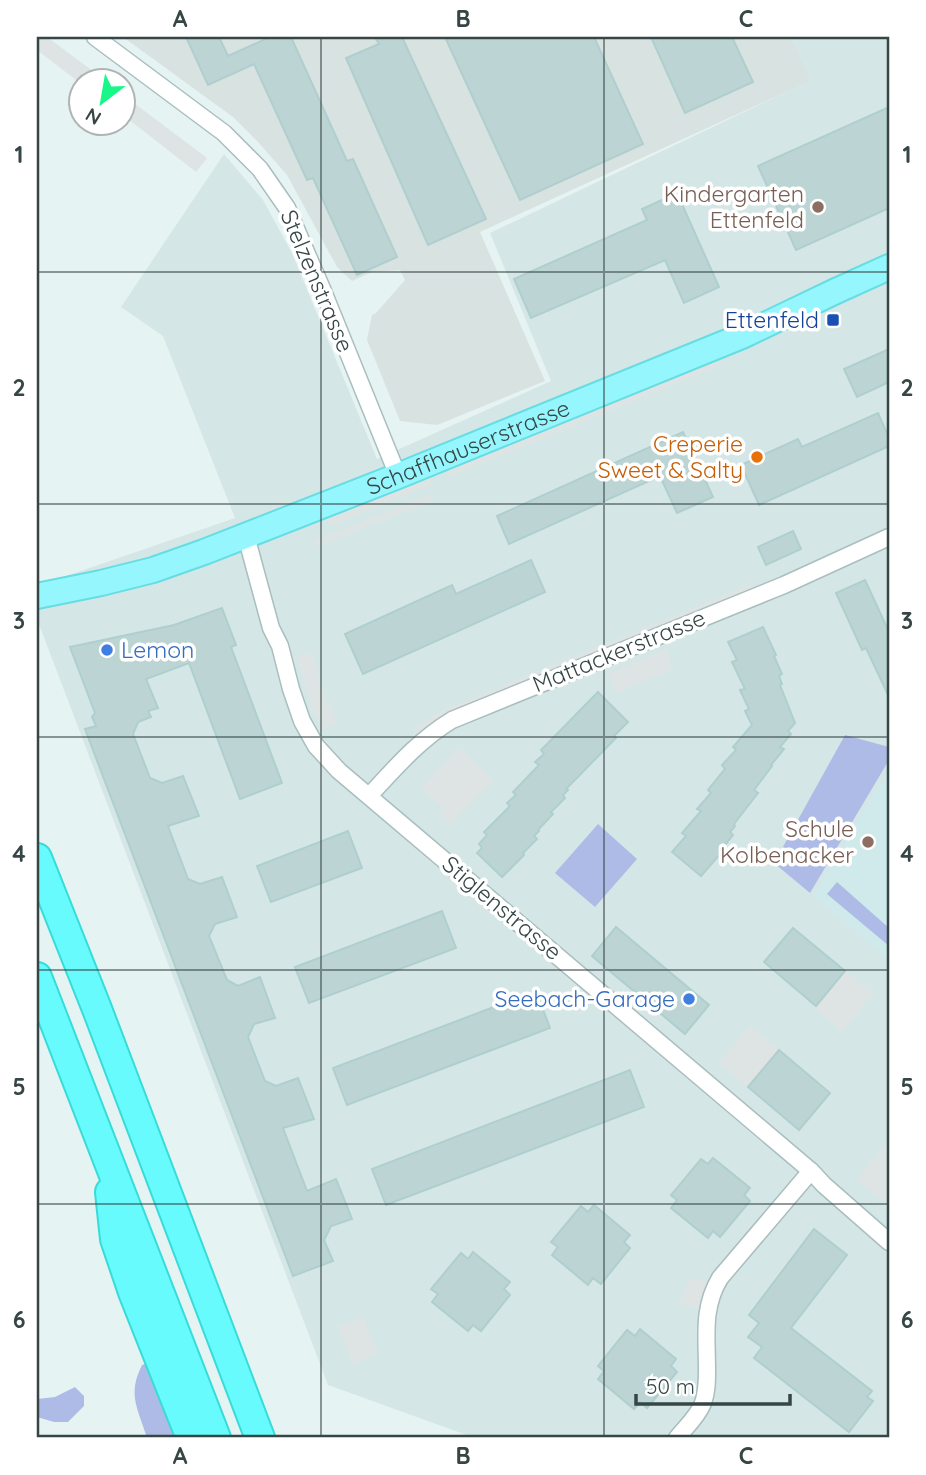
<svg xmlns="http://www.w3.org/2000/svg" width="926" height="1475" font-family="Quicksand,sans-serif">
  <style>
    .residential { fill: #d5e6e7 }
    .industrial { fill: #d8e2e1 }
    .education { fill: #d0eaec }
    .green { fill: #afbbe7 }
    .parking { fill: #dee4e4 }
    .building { fill: #bcd5d4; stroke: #afcfce; stroke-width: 2 }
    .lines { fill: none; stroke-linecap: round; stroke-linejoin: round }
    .street-casing { stroke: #a9bebe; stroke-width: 19 }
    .primary-casing { stroke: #65dde3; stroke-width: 28 }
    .highway-casing { stroke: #37dcd9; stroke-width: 32 }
    .street { stroke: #fff; stroke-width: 16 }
    .primary { stroke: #95f7fd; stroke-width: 24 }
    .highway { stroke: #68fbfd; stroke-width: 28 }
    .grid { fill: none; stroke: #364645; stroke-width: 2; stroke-opacity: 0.55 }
    .education-dot { fill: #8d6e63; stroke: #fff; stroke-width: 2.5 }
    .transit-dot { fill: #1a4fb4; stroke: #fff; stroke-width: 2.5 }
    .food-dot { fill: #e8710a; stroke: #fff; stroke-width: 2.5 }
    .shop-dot { fill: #3f7fe0; stroke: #fff; stroke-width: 2.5 }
    .labels { text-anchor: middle; stroke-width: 7; stroke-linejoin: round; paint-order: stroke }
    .education-label { font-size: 23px; fill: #785e54; stroke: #fff; text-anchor: end }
    .street-label { font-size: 23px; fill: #364645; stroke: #fff }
    .transit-label { font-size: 23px; fill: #164399; stroke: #fff; text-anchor: end }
    .food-label { font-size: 23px; fill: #c56008; stroke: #fff; text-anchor: end }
    .shop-label { font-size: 23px; fill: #366cbe; stroke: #fff; text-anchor: start }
    .neatline { fill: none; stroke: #364645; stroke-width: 2.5 }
    .grid-label { font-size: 23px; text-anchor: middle; font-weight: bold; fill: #364645 }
  </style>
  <rect width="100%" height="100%" fill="#e6f3f3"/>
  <path class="residential" d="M791 37H889V1438H475L328 1385 37 619V586L235 518 163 336 121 307 224 154 263 200 292 253 377 459 551 381 490 233 809 81Z"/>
  <path class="industrial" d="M123 37H791L810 81 480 232 545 381 437 425 400 421 367 340 372 315 376 313 405 280 400 270 372 272 352 281 337 267 287 175 258 142 233 117Z"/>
  <path class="education" d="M889 773V960L814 896 878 787Z"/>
  <g class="green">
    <path d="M845 735 889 747V760L810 893 774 863Z"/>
    <path d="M598 824 637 859 595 907 555 873Z"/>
    <path d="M837 882 889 928V946L827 894Z"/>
    <path d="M152 1362 177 1438H147C138 1408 127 1395 142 1365Z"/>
    <path d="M75 1387 84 1396V1406L68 1422H54L37 1417V1399L55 1397Z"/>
  </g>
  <g class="parking">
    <path d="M37 37H47L105 80H80V83L37 50Z"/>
    <path d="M122 94 207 158 196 172 123 115Z"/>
    <path d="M717 359 719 366 448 477 446 471Z"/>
    <path d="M430 478 433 484 330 526 327 519Z"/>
    <path d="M431 495 433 500 316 547 314 541Z"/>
    <path d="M752 584 754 589 455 712 433 722 416 734 413 730 430 717 453 706Z"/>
    <path d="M666 650 673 669 616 693 608 674Z"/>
    <path d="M312 653 326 700 337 722 323 729 312 708 297 657Z"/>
    <path d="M460 748 493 781 450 824 439 814 443 809 421 788Z"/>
    <path d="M845 971 873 994 842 1032 814 1008Z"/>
    <path d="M750 1026 779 1050 748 1087 719 1063Z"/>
    <path d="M888 1142 889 1143V1198L885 1203 857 1179Z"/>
    <path d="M690 1279 718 1282 707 1309 678 1304Z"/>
    <path d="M363 1317 378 1354 353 1364 338 1327Z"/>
  </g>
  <g class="building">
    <path d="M186 37H219L228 56 270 37H291L347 161 353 159 397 257 357 275 313 178 307 180 254 64 208 85Z"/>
    <path d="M375 37H402L486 219 428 245 346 58 379 44Z"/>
    <path d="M445 37H594L643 144 520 200Z"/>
    <path d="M651 37H732L753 82 685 113Z"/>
    <path d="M889 107V208L796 250 758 166Z"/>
    <path d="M677 193 719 287 684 303 665 260 531 318 514 279 647 220 642 209Z"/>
    <path d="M889 349V382L857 397 844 369Z"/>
    <path d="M878 413 889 438V446L759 505 741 465 798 439 802 447Z"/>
    <path d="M683 432 713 497 677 513 660 476 509 544 497 516Z"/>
    <path d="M793 531 801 549 766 565 758 547Z"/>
    <path d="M531 560 545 592 363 674 345 634 452 585 456 594Z"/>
    <path d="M865 580 889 632V697L866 648 862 650 836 593Z"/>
    <path d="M222 608 236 645 231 647 282 783 240 799 189 663 146 679 158 708 148 711 151 717 138 722 133 734 150 778 162 783 183 776 199 816 168 826 188 879 200 884 222 877 237 917 215 924 209 936 227 980 238 986 260 977 275 1018 254 1024 248 1037 265 1081 276 1086 298 1078 314 1119 283 1128 307 1191 336 1179 352 1219 331 1226 324 1240 333 1261 293 1276 85 729 96 726 92 717 95 713 70 647 174 625Z"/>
    <path d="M763 627 776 655 774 656 782 674 779 676 782 684 780 685 795 723 788 731 791 734 780 747 784 749 771 765 772 766 754 790 758 793 734 824 735 826 730 832 733 835 720 851 722 852 701 876 672 852 686 836 682 833 701 811 697 809 711 793 708 790 725 769 722 765 736 750 733 747 752 725 745 711 749 709 740 690 745 689 732 662 737 660 728 642Z"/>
    <path d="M598 692 628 722 614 736 616 738 566 789 568 790 563 795 565 798 551 812 553 814 538 830 539 831 534 836 537 839 523 853 524 855 502 877 477 853 482 848 479 844 487 835 484 832 510 806 507 803 516 795 513 792 539 765 535 762 544 754 541 750Z"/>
    <path d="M348 831 362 868 271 902 257 866Z"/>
    <path d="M442 911 456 948 309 1003 295 967Z"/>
    <path d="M616 927 709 1005 685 1034 592 956Z"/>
    <path d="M793 928 845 971 816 1006 764 962Z"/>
    <path d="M536 991 550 1028 347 1105 333 1068Z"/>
    <path d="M779 1050 830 1093 799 1130 748 1087Z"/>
    <path d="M630 1070 644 1107 386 1205 372 1169Z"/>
    <path d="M713 1158 750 1188 744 1195 750 1201 720 1237 713 1231 708 1238 671 1208 677 1200 671 1195 701 1159 708 1164Z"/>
    <path d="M594 1205 630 1235 624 1242 630 1248 601 1284 593 1278 588 1285 552 1255 558 1247 551 1242 581 1206 588 1212Z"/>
    <path d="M814 1229 847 1255 791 1328 872 1391 867 1397 873 1401 849 1432 754 1358 762 1347 748 1337 759 1323 749 1315Z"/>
    <path d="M473 1252 510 1282 504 1289 510 1295 481 1331 473 1325 468 1331 432 1302 438 1294 431 1289 461 1253 468 1259Z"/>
    <path d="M640 1329 676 1359 671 1366 677 1372 647 1408 640 1402 634 1409 598 1379 604 1371 598 1366 627 1330 635 1336Z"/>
  </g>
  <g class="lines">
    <defs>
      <g id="street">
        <path d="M95 37 224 133 260 169 287 208 323 291 398 476"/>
        <path d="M246 536 271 628 280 646 291 689 302 721 316 746 339 771 811 1171 824 1185 889 1242"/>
        <path d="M369 796C395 768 419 740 452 720L784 585 889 537"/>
        <path d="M677 1438C686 1427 698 1416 703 1403 707 1392 707 1381 707 1370 707 1336 702 1308 720 1278L811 1171"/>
      </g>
      <g id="primary">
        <path id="s1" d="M37 596 101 583 153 570 204 552 398 476 742 336 836 291 889 267"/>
      </g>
      <g id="highway">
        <path d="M37 858 97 1009 260 1438"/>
        <path d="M37 977 216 1438"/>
        <path d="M110 1192 115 1239 133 1292 191 1438"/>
      </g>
    </defs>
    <use href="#street" class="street-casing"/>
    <use href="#primary" class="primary-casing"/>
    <use href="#highway" class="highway-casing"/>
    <use href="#street" class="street"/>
    <use href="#primary" class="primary"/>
    <use href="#highway" class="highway"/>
  </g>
  <path class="grid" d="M321 37V1438M604 37V1438M37 272H889M37 504H889M37 737H889M37 970H889M37 1204H889"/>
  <g class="education-dot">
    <circle cx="818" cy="207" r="7"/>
    <circle cx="868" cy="842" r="7"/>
  </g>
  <rect class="transit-dot" x="826" y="313" width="14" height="14" rx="3.5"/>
  <circle class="food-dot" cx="757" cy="457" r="7"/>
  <g class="shop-dot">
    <circle cx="107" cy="650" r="7"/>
    <circle cx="689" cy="999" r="7"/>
  </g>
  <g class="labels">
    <g class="education-label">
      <text x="804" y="202">Kindergarten<tspan x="804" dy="26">Ettenfeld</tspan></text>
      <text x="854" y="837">Schule<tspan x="854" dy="26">Kolbenacker</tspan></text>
    </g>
    <g class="street-label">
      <text transform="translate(317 281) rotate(67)" y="8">Stelzenstrasse</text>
      <text dy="8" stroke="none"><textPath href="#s1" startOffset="457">Schaffhauserstrasse</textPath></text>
      <text transform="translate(619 651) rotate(-22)" y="8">Mattackerstrasse</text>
      <text transform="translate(502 908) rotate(40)" y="8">Stiglenstrasse</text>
    </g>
    <g class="transit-label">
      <text x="819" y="328">Ettenfeld</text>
    </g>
    <g class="food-label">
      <text x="743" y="452">Creperie<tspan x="743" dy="26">Sweet &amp; Salty</tspan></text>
    </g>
    <g class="shop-label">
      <text x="121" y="658">Lemon</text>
      <text x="675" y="1007" text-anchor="end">Seebach-Garage</text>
    </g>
  </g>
  <rect width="926" height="1475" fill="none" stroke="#ffffff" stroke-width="77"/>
  <g transform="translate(102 102) rotate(211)"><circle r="33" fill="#ffffff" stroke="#afb5b5" stroke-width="2"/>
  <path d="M0-5L12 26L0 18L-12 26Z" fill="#18f888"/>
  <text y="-10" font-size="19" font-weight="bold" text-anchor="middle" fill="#364645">N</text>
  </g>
  <path d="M636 1394v10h154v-10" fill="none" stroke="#364645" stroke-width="3.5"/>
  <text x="646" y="1394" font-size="21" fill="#364645" stroke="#ffffff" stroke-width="5" paint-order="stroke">50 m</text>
  <rect x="38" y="38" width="850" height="1398" class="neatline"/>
  <g class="grid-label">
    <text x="180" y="27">A</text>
    <text x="463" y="27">B</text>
    <text x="746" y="27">C</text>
    <text x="19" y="163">1</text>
    <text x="907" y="163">1</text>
    <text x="19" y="396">2</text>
    <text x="907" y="396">2</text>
    <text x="19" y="629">3</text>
    <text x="907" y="629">3</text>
    <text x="19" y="862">4</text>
    <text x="907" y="862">4</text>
    <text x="19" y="1095">5</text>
    <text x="907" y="1095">5</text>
    <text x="19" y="1328">6</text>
    <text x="907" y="1328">6</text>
    <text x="180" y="1464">A</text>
    <text x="463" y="1464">B</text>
    <text x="746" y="1464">C</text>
  </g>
</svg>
